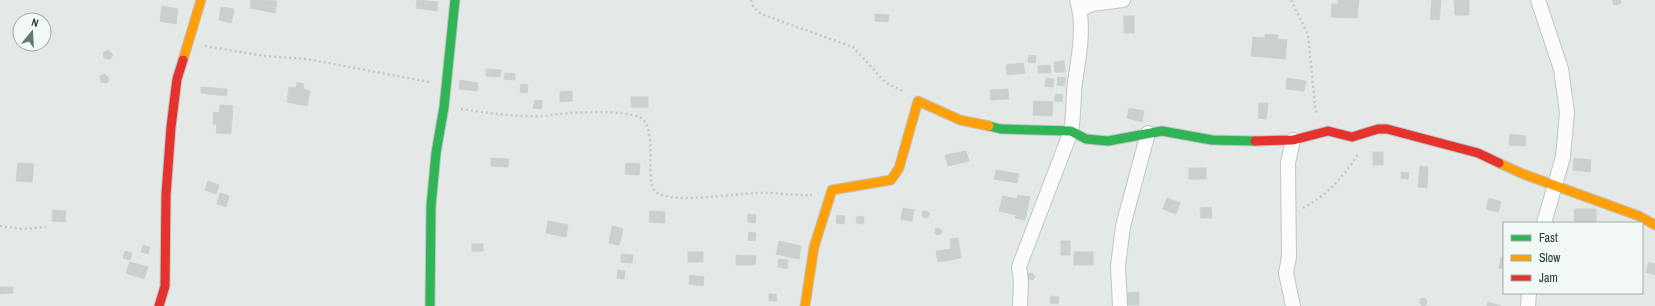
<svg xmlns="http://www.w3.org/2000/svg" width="1655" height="306" font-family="'Archivo Narrow',sans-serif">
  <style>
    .building { fill: #cbd0ce; stroke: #ccd2d0 }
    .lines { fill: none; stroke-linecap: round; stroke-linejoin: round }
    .street-casing { stroke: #c1c6c4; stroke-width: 16 }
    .fast-casing { stroke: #bfc7c4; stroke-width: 11 }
    .slow-casing { stroke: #bfc7c4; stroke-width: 11 }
    .jam-casing { stroke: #bfc7c4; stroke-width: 11 }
    .path { stroke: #c1c9c6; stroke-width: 2.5; stroke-dasharray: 2 3; stroke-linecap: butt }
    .street { stroke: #fbfcfb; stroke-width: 14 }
    .fast { stroke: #30b455; stroke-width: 9 }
    .slow { stroke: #ff9f0a; stroke-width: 9 }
    .jam { stroke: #e5322d; stroke-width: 9 }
  </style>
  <rect width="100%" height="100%" fill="#e4e9e7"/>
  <g class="building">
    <path d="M251 0 277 1 275 13 250 8Z"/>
    <path d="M417 0 438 2 437 11 416 8Z"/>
    <path d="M1338 0H1359L1357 18 1331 17 1332 4H1338Z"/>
    <path d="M1432 0H1441L1439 20 1430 19Z"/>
    <path d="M1454 0H1469V15H1455Z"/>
    <path d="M1612 0H1620L1621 3 1614 5Z"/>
    <path d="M162 6 178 9 176 24 160 21Z"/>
    <path d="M221 7 234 9 231 23 219 20Z"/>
    <path d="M875 14 889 15 888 22 875 21Z"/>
    <rect x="1124" y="16" width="10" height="17"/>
    <path d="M1265 34 1278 35 1277 39 1287 40 1285 59 1251 56 1253 37 1265 38Z"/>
    <path d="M108 50 113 55 110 59 104 58 103 53Z"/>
    <path d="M1029 55 1036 56 1035 63 1028 62Z"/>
    <path d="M1064 61 1065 72H1055L1054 62Z"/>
    <path d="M1023 63 1025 73 1007 75 1006 65Z"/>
    <path d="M1050 65 1051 73H1038V66Z"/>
    <path d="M486 69 501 70 500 77 486 76Z"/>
    <path d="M505 73 515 74V80L504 79Z"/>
    <path d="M105 74 109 79 107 83 101 82 100 76Z"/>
    <path d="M1058 77 1066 78 1064 86 1057 85Z"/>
    <path d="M1046 78 1054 79 1053 87 1045 86Z"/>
    <path d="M1287 78 1306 81 1304 91 1286 89Z"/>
    <path d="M460 80 478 83 477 91 459 89Z"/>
    <path d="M297 82 304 84 303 89 310 91 307 106 287 102 289 87 296 88Z"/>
    <path d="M521 84 528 85 527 93 520 92Z"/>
    <path d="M201 87 227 89V96L201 93Z"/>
    <path d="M1008 89 1009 99 991 100 990 90Z"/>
    <path d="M572 91V101L560 102V92Z"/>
    <path d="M1056 94 1063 95 1062 102 1054 101Z"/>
    <rect x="631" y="97" width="17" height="10"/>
    <path d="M535 100 542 101 541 109 533 108Z"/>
    <path d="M1034 101 1053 102 1052 116 1033 115Z"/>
    <path d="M1259 103H1268L1266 119 1258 118Z"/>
    <path d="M220 105 233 106 231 134 216 133 217 124H213L214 112 219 113Z"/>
    <path d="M1129 108 1144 111 1142 122 1127 118Z"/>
    <path d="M1510 134 1526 136 1525 146 1509 145Z"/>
    <path d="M966 151 969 161 948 166 945 155Z"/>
    <rect x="1373" y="152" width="10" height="13"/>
    <path d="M491 158 509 159 508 167 491 166Z"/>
    <path d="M1574 158 1591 160 1590 172 1573 170Z"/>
    <path d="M18 163 34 164 32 182 16 181Z"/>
    <path d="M626 163 640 164 639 175 625 174Z"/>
    <path d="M1420 166 1428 167 1427 188 1418 187Z"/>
    <rect x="1189" y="168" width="17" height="11"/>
    <path d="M996 170 1019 174 1017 183 994 179Z"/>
    <path d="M1401 172 1409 173 1408 179 1401 178Z"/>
    <path d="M208 181 219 185 216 194 205 190Z"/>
    <path d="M220 193 229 196 226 207 217 204Z"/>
    <path d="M1018 195 1030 197 1025 220 1015 218 1016 215 999 211 1003 196 1017 199Z"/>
    <path d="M1167 198 1180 203 1176 214 1163 209Z"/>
    <path d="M1489 198 1501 202 1498 212 1486 209Z"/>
    <path d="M1211 207 1212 218H1201L1200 208Z"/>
    <path d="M903 208 914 210 912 221 901 219Z"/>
    <path d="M1575 209H1596V222L1574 221Z"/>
    <path d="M53 210 66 211 65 222 52 221Z"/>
    <path d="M650 211 665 212V223L649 222Z"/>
    <path d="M923 211H927L930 214 928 217 925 218 922 216Z"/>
    <path d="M748 214 756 215 755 223 748 222Z"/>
    <path d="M837 215 845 216 844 224 836 223Z"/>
    <path d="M857 216 864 217V224L856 223Z"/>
    <path d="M548 221 568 225 566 237 546 233Z"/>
    <path d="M612 226 623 229 619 245 609 243Z"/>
    <path d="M939 228 942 231 941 234 937 235 935 233V229Z"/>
    <path d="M749 232 756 233 755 241 748 240Z"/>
    <path d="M958 238 961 258 938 262 936 251 951 249 950 239Z"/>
    <path d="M779 241 801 246 799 259 776 254Z"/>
    <rect x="1061" y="241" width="9" height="14"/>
    <rect x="472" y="244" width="11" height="7"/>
    <path d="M143 245 150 247 148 254 141 252Z"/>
    <path d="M125 251 132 253 130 260 123 258Z"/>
    <rect x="688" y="252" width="15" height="10"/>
    <rect x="1074" y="252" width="19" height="13"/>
    <path d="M621 254 633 255 632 263 621 262Z"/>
    <path d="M736 255 756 256 755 265H736Z"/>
    <path d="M1501 257 1504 258V269L1499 268Z"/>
    <path d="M779 259 788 260 787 269 778 267Z"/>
    <path d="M130 262 148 267 144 279 126 273Z"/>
    <path d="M1649 262 1655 264V275L1646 272Z"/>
    <path d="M618 270 625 271 624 279 617 278Z"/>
    <path d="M1032 273 1035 276 1034 279 1030 280 1027 278 1028 274Z"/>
    <path d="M690 275 704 277 703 286 689 284Z"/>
    <path d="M0 287H13V293L0 294Z"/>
    <path d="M1139 292V305H1128L1127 293Z"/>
    <path d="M769 294H776L777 301H769Z"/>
    <path d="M1051 296 1059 297 1058 304 1050 303Z"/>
    <path d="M1425 298 1427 302 1426 305 1422 306 1420 303V299Z"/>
    <path d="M1488 302 1501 306H1487Z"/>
  </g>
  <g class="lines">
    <defs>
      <g id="street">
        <path d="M1538 0 1561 69 1567 112 1563 157 1544 223"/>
        <path d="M1080 9 1092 4 1123 0"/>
        <path d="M1293 140 1288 163 1289 257 1286 273 1293 306"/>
        <path d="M1020 306 1021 281 1019 267 1071 131C1074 115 1073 99 1075 82 1079 56 1085 25 1077 0"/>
        <path d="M1120 306 1118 266 1123 226 1148 133"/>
        <path d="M1528 306 1529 293"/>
      </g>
      <g id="fast">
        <path d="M989 126 1001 129 1071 131 1086 139 1108 141 1162 131 1212 140 1255 141"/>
        <path d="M430 306 431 206 436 153 444 107 455 0"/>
      </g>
      <g id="slow">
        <path d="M183 60 201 0"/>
        <path d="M1499 163 1523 174 1639 216 1655 225"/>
        <path d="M805 306 814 247 832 190 891 180 899 168 918 101 960 120 989 126"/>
      </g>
      <g id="jam">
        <path d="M1255 141 1293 140 1328 131 1352 137 1378 129H1387L1478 153 1499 163"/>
        <path d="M159 306 165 286 166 195 171 127 177 79 183 60"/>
      </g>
    </defs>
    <use href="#street" class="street-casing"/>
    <use href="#fast" class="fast-casing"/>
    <use href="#slow" class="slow-casing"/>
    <use href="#jam" class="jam-casing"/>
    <g class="path">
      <path d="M751 0 753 6 761 14 853 47 885 82 904 92"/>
      <path d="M1291 0 1308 35 1315 106 1317 115"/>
      <path d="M205 46 265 56 307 59 429 82"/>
      <path d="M461 109C488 113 515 117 543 116 549 116 554 114 560 114 577 112 624 110 639 117 660 126 643 183 656 192 673 205 736 193 758 193 776 192 794 196 812 195"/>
      <path d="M1303 208C1328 194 1342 179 1358 154"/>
      <path d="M0 226 22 229 46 227"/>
    </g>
    <use href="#street" class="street"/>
    <use href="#fast" class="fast"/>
    <use href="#slow" class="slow"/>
    <use href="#jam" class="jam"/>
  </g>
  <rect x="1503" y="222" width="140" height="72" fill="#f2f8f5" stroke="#9eada9"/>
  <rect x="1511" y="235" width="20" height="6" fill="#30b455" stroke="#9eada9"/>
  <text x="1539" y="242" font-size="12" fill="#213d36">Fast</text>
  <rect x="1511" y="255" width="20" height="6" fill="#ff9f0a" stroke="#9eada9"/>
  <text x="1539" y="262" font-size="12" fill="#213d36">Slow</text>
  <rect x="1511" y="275" width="20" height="6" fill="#e5322d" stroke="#9eada9"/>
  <text x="1539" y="282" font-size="12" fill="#213d36">Jam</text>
  <g transform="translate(32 32) rotate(18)"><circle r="19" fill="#f2f8f5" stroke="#9eada9"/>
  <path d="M0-3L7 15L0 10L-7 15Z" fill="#657974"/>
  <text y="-6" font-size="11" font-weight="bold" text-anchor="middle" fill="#213d36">N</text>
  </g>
</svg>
